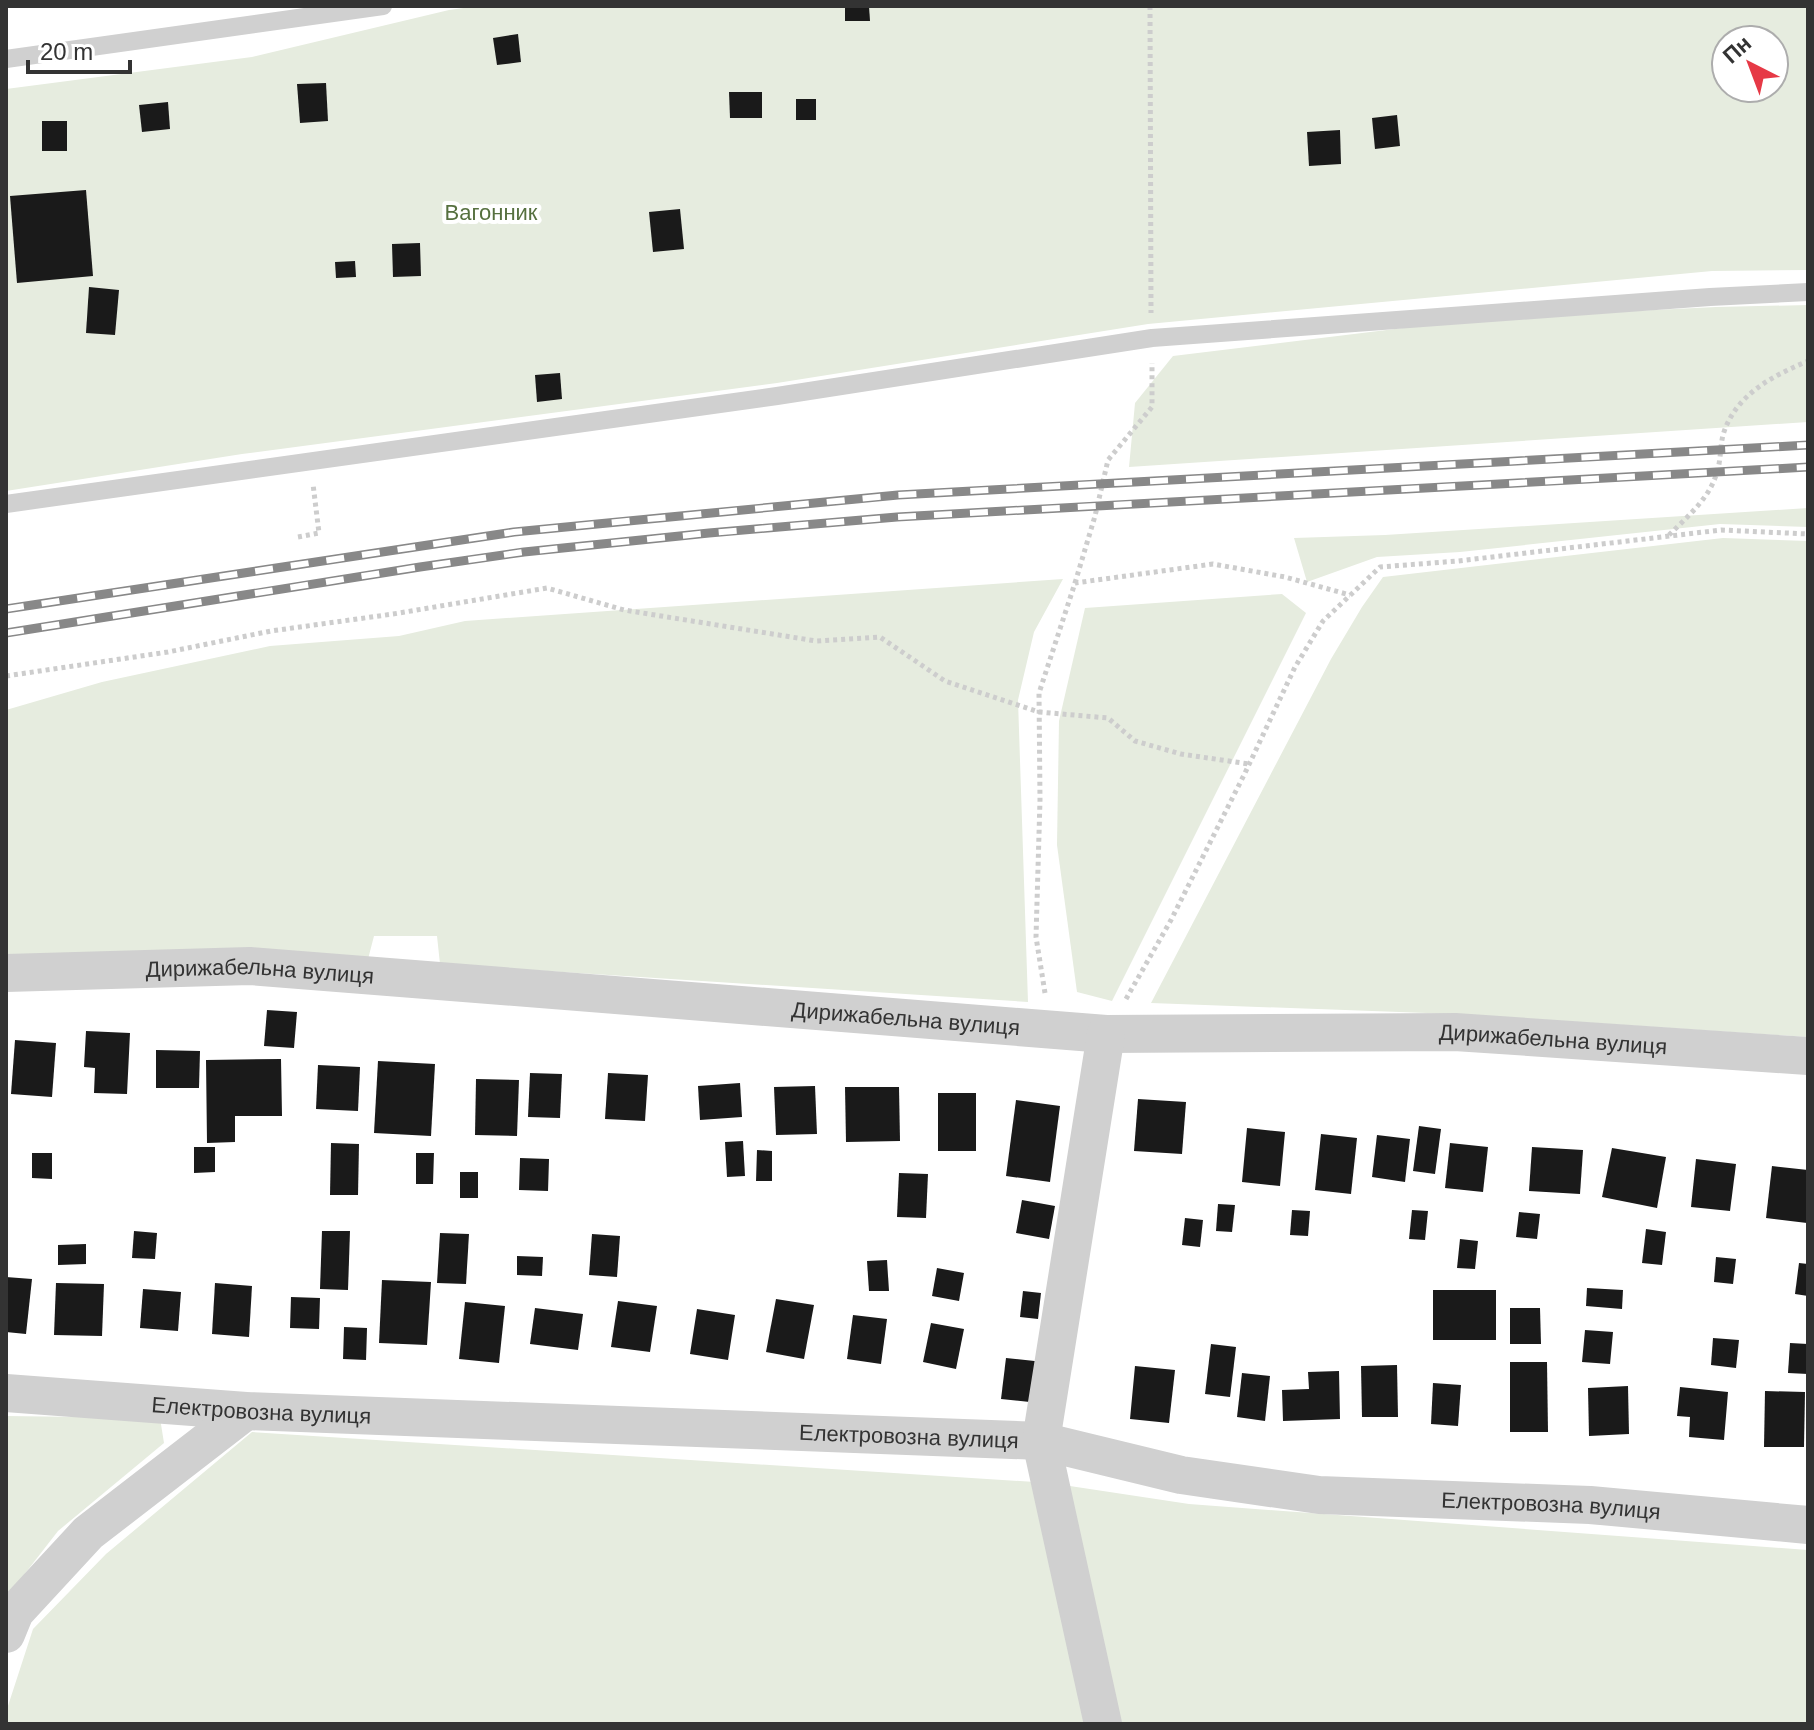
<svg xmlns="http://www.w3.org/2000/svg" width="1814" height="1730" font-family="Arial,sans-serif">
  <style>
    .green { fill: #e6ecdf; fill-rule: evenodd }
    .building { fill: #1a1a1a }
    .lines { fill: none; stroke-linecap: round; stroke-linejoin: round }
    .path { stroke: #cdcdcd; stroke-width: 5; stroke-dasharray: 4 4; stroke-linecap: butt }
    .lane { stroke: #d0d0d0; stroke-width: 18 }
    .street { stroke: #d0d0d0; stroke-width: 38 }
    .rail-casing { stroke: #888; stroke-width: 9 }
    .rail { stroke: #fff; stroke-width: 6; stroke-dasharray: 18; stroke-linecap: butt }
    .labels { text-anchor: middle; stroke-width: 8; stroke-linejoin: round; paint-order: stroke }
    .park-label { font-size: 22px; fill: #56703f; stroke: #fff }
    .street-label { font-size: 22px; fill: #333; stroke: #fff }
  </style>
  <rect width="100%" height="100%" fill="#fff"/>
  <g class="green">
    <path d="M478 6H1808V270L1712 271 1148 324 777 383 242 454 6 491V89L252 57 449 10ZM1726 40H1774V88H1726Z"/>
    <path d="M1808 305V422L1129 467 1135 403 1173 356 1485 318 1716 307Z"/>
    <path d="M1808 508V527L1720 524 1460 552 1377 557 1307 582 1294 538 1385 535Z"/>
    <path d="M1723 538 1808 541V1037L1454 1014 1151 1003 1331 659 1362 607 1383 577Z"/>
    <path d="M1063 579 1034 632 1018 700 1028 1002 440 964 437 936H374L367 963 6 956V710L102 682 270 646 399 636 465 621Z"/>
    <path d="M1282 594 1306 613 1112 1001 1077 992 1057 845 1059 721 1085 608Z"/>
    <path d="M6 1416 160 1418 164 1443 58 1531 6 1598Z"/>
    <path d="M252 1432 1050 1483 1189 1504 1808 1550V1724H6V1712L33 1629 106 1554Z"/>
  </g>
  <g class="building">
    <path d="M845 6H869L870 21H845Z"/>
    <path d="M518 34 521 62 497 65 493 38Z"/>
    <path d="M326 83 328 121 300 123 297 84Z"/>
    <path d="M729 92H762V118H730Z"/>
    <rect x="796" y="99" width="20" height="21"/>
    <path d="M168 102 170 129 142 132 139 105Z"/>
    <path d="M1397 115 1400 146 1375 149 1372 118Z"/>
    <rect x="42" y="121" width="25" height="30"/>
    <path d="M1340 130 1341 164 1309 166 1307 132Z"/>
    <path d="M86 190 93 276 17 283 10 196Z"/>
    <path d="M680 209 684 249 653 252 649 212Z"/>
    <path d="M420 243 421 276 393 277 392 244Z"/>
    <path d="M355 261 356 277 336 278 335 262Z"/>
    <path d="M89 287 119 290 115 335 86 333Z"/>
    <path d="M560 373 562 399 537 402 535 375Z"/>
    <path d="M267 1010 297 1012 294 1048 264 1046Z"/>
    <path d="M86 1031 130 1033 127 1094 94 1093 95 1068 84 1067Z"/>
    <path d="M15 1040 56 1043 52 1097 11 1094Z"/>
    <path d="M156 1050 200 1051 199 1088H156Z"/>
    <path d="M281 1059 282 1116H235V1142L207 1143 206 1060Z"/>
    <path d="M378 1061 435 1064 431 1136 374 1133Z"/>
    <path d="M318 1065 360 1067 358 1111 316 1109Z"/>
    <path d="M530 1073 562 1074 560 1118 528 1117Z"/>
    <path d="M608 1073 648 1075 645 1121 605 1119Z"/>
    <path d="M476 1079 519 1080 517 1136 475 1135Z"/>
    <path d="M740 1083 742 1117 700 1120 698 1086Z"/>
    <path d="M815 1086 817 1134 776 1135 774 1087Z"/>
    <path d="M845 1087H899L900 1141 846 1142Z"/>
    <rect x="938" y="1093" width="38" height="58"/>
    <path d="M1138 1099 1186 1102 1182 1154 1134 1151Z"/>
    <path d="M1016 1100 1060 1106 1050 1182 1006 1176Z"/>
    <path d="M1419 1126 1441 1129 1435 1174 1413 1171Z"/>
    <path d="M1247 1128 1285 1132 1280 1186 1242 1182Z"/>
    <path d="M1321 1134 1357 1138 1351 1194 1315 1190Z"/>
    <path d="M1377 1135 1410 1139 1405 1182 1372 1177Z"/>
    <path d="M743 1141 745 1176 727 1177 725 1142Z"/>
    <path d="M331 1143 359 1144 358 1195H330Z"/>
    <path d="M1450 1143 1488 1147 1483 1192 1445 1188Z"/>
    <path d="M194 1147H215V1172L194 1173Z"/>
    <path d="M1532 1147 1583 1150 1580 1194 1529 1191Z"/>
    <path d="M1612 1148 1666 1157 1657 1208 1602 1197Z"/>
    <path d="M757 1150 772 1151V1181H756Z"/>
    <path d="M32 1153H52V1179L32 1178Z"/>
    <path d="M416 1153H434L433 1184H416Z"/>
    <path d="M520 1158 549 1159 548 1191 519 1190Z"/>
    <path d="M1696 1159 1736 1164 1730 1211 1691 1207Z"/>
    <path d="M1772 1166 1808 1170 1807 1223 1766 1218Z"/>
    <rect x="460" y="1172" width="18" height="26"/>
    <path d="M899 1173 928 1174 926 1218 897 1217Z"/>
    <path d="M1022 1200 1055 1206 1049 1239 1016 1233Z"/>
    <path d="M1218 1204 1235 1205 1232 1232 1216 1231Z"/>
    <path d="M1292 1210 1310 1211 1308 1236 1290 1235Z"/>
    <path d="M1412 1210 1428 1211 1425 1240 1409 1239Z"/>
    <path d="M1519 1212 1540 1214 1537 1239 1516 1237Z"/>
    <path d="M1185 1218 1203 1220 1200 1247 1182 1245Z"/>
    <path d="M1646 1229 1666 1232 1662 1265 1642 1263Z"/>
    <path d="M134 1231 157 1233 155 1259 132 1258Z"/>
    <path d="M322 1231H350L348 1290 320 1289Z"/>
    <path d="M440 1233 469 1234 466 1284 437 1283Z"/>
    <path d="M592 1234 620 1236 617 1277 589 1275Z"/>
    <path d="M1460 1239 1478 1241 1475 1269 1457 1268Z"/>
    <path d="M86 1244V1264L58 1265V1245Z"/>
    <path d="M517 1256 543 1257 542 1276 517 1275Z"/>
    <path d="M1716 1257 1736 1259 1733 1284 1714 1282Z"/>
    <path d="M887 1260 889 1291H869L867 1261Z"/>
    <path d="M1799 1263 1808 1264V1296L1795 1294Z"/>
    <path d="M937 1268 964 1273 959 1301 932 1296Z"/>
    <path d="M6 1277 32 1279 26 1334 6 1332Z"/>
    <path d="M382 1280 431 1282 427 1345 379 1343Z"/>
    <path d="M56 1283 104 1284 102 1336 54 1335Z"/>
    <path d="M215 1283 252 1286 249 1337 212 1334Z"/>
    <path d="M1587 1288 1623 1290 1622 1309 1586 1306Z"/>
    <path d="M143 1289 181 1292 178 1331 140 1328Z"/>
    <rect x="1433" y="1290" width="63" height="50"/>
    <path d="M1023 1291 1041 1293 1038 1319 1020 1317Z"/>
    <path d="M291 1297 320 1298 319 1329 290 1328Z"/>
    <path d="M776 1299 814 1305 804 1359 766 1352Z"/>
    <path d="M618 1301 657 1306 650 1352 611 1347Z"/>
    <path d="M465 1302 505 1306 499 1363 459 1359Z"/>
    <path d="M535 1308 583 1314 578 1350 530 1344Z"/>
    <path d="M1510 1308H1540L1541 1344H1510Z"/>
    <path d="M697 1309 735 1315 728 1360 690 1354Z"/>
    <path d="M853 1315 887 1319 881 1364 847 1359Z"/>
    <path d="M931 1323 964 1329 956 1369 923 1362Z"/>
    <path d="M344 1327 367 1328 366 1360 343 1359Z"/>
    <path d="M1585 1330 1613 1332 1610 1364 1582 1362Z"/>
    <path d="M1713 1338 1739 1340 1736 1368 1711 1365Z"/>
    <path d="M1790 1343 1808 1344V1374L1788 1373Z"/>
    <path d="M1211 1344 1236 1347 1230 1397 1205 1394Z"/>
    <path d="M1006 1358 1044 1362 1039 1403 1001 1399Z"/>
    <path d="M1510 1362H1547L1548 1432H1510Z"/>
    <path d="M1397 1365 1398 1417H1362L1361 1366Z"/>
    <path d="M1135 1366 1175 1370 1169 1423 1130 1419Z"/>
    <path d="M1339 1371 1340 1419 1283 1421 1282 1390 1309 1389 1308 1372Z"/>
    <path d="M1242 1373 1270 1376 1265 1421 1237 1417Z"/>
    <path d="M1433 1383 1461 1385 1458 1426 1431 1424Z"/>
    <path d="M1628 1386 1629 1434 1589 1436 1588 1388Z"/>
    <path d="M1680 1387 1728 1392 1724 1440 1689 1437 1690 1417 1677 1416Z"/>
    <path d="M1765 1391 1805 1392 1804 1447H1764Z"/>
  </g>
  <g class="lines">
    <g class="path">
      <path d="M1150 6 1151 313"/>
      <path d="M1669 535C1687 517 1710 498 1717 472 1721 460 1720 447 1723 435 1735 395 1772 376 1808 361"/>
      <path d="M298 537 319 533 313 484"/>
      <path d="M1075 583 1095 516 1108 460 1152 407V363"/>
      <path d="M6 676 168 652 271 631 393 614 547 588 624 610 816 641 880 637 945 681 1039 712 1108 718 1135 741 1181 754 1249 764"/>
      <path d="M1045 993 1036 937 1040 800 1039 693 1075 583 1213 564 1285 577 1350 595"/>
      <path d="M1126 999 1171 920 1245 773 1295 667 1323 621 1380 567 1458 561 1721 530 1808 534"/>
    </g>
    <g class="lane">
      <path d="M6 59 383 6"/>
      <path d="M6 504 777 396 1152 338 1710 297 1808 292"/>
    </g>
    <g class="street">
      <path id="s1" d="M6 973 250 966 1106 1034 1455 1032 1808 1056"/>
      <path id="s2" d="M6 1393 246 1411 1041 1441 1181 1475 1319 1495 1590 1505 1808 1525"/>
      <path d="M6 1634 15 1612 88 1533 246 1411"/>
      <path d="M1103 1724 1041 1441 1106 1034"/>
    </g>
    <defs>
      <g id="rail">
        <path d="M6 609 514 532 898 495 1808 445"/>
        <path d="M6 633 420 567 524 552 709 533 897 517 1808 467"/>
      </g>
    </defs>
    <use href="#rail" class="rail-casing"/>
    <use href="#rail" class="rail"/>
  </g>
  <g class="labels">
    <g class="park-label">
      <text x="491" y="220">Вагонник</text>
    </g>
    <g class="street-label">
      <text dy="8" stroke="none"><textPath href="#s1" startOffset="254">Дирижабельна вулиця</textPath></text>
      <text dy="8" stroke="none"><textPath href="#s1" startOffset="902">Дирижабельна вулиця</textPath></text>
      <text dy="8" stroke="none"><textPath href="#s1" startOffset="1550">Дирижабельна вулиця</textPath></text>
      <text dy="8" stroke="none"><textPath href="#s2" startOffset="256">Електровозна вулиця</textPath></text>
      <text dy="8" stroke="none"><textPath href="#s2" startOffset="904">Електровозна вулиця</textPath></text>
      <text dy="8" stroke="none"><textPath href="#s2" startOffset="1552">Електровозна вулиця</textPath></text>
    </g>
  </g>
  <rect width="1814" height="1730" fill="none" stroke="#333333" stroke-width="16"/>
  <g transform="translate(1750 64) rotate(318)"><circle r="38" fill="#ffffff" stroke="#adadad" stroke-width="2"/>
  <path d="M0-6L14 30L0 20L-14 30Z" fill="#e63946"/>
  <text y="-12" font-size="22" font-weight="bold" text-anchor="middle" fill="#333333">Пн</text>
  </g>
  <path d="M28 60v12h102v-12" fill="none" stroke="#333333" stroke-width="4"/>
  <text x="40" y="60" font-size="24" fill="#333333" stroke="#ffffff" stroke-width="6" paint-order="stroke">20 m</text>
</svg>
